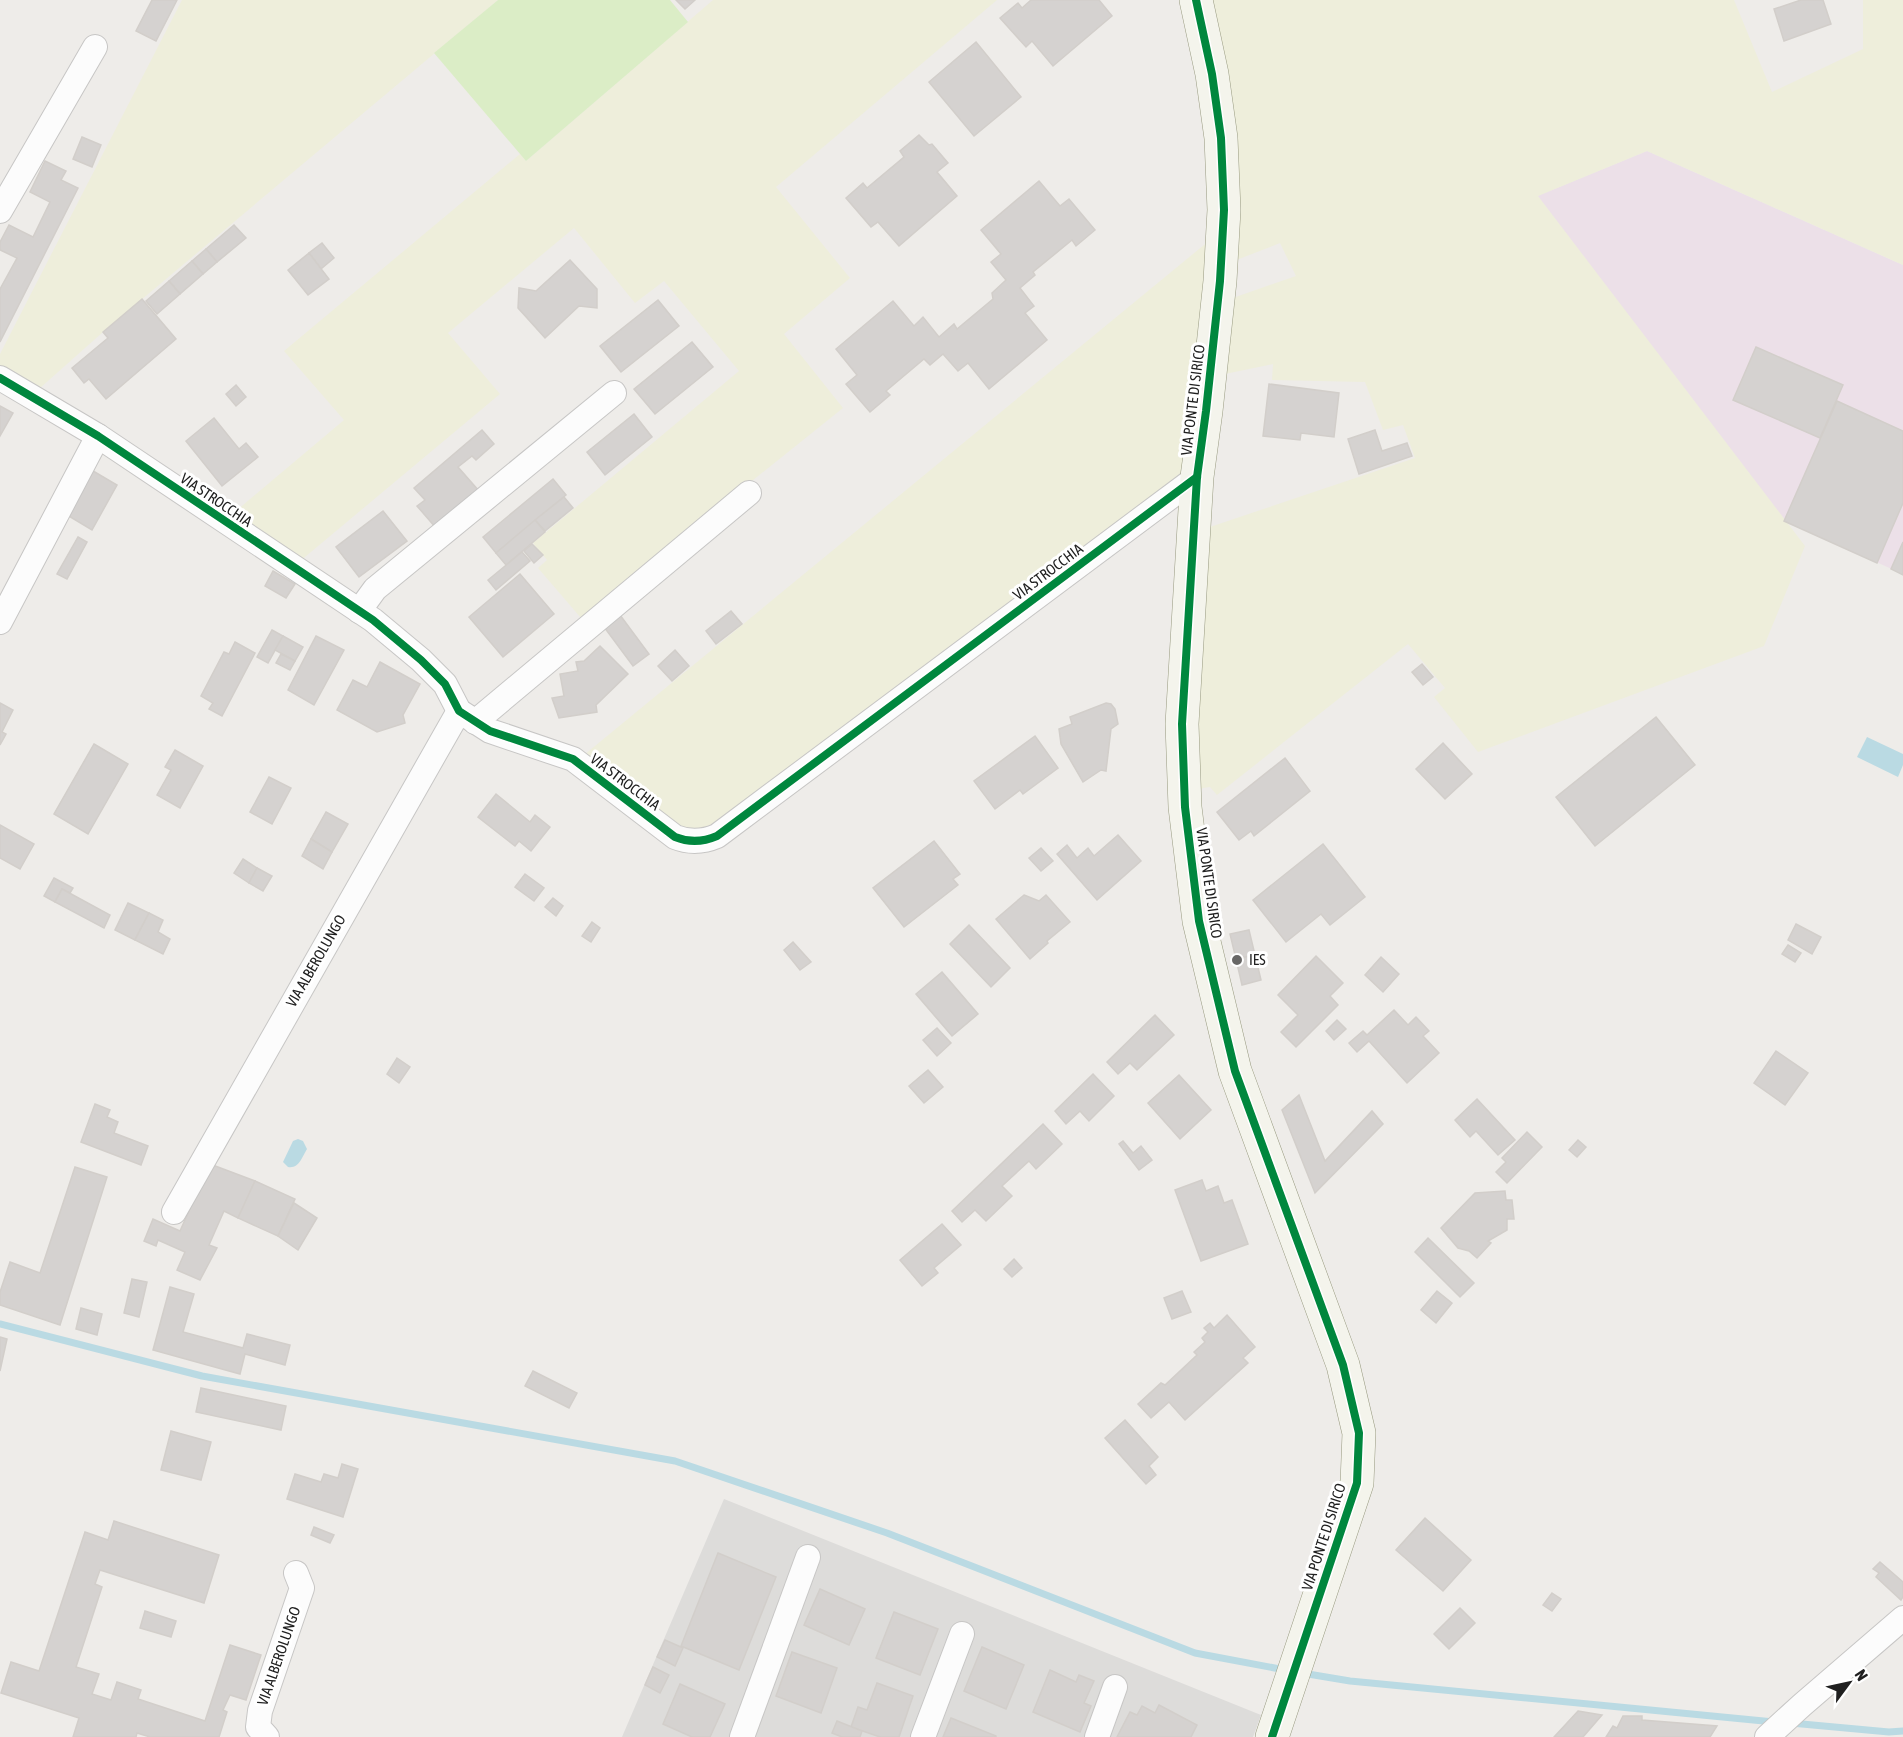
<svg xmlns="http://www.w3.org/2000/svg" width="1903" height="1737" font-family="'Asap Condensed',sans-serif">
  <style>
    .residential { fill: #dddcda }
    .industrial { fill: #ece0e8 }
    .farmland { fill: #eeeedb }
    .grass { fill: #dbedc6 }
    .water { fill: #badae3 }
    .lines { fill: none; stroke-linecap: round; stroke-linejoin: round }
    .stream { stroke: #badae3; stroke-width: 7 }
    .building { fill: #d5d2d0; stroke: #d2ceca; stroke-width: 1.5 }
    .street-casing { stroke: #c7c6c5; stroke-width: 26 }
    .secondary-casing { stroke: #97997f; stroke-width: 34 }
    .street { stroke: #fcfcfc; stroke-width: 24 }
    .secondary { stroke: #f4f4ec; stroke-width: 33 }
    .cycleway-casing { stroke: #fff; stroke-width: 11 }
    .cycleway { stroke: #00873e; stroke-width: 8 }
    .poi-dot { fill: #686766; stroke: #fff; stroke-width: 2 }
    .labels { text-anchor: middle; stroke-width: 6; stroke-linejoin: round; paint-order: stroke }
    .street-label { font-size: 15px; fill: #202020; stroke: #fff }
    .poi-label { font-size: 15px; fill: #202020; stroke: #fff; text-anchor: start }
  </style>
  <rect width="100%" height="100%" fill="#eeece9"/>
  <path class="residential" d="M724 1499 1261 1715 1253 1737H622Z"/>
  <path class="industrial" d="M1647 151 1903 265V574L1784 521 1537 196Z"/>
  <g class="farmland">
    <path d="M182 0H498L103 332 39 389 0 367V354Z"/>
    <path d="M713 0H997L776 187 850 278 784 334 843 408 581 618 538 568 547 560 533 543 739 371 664 281 635 303 574 228 448 333 500 394 299 562 230 516 344 420 284 351 520 154 526 161Z"/>
    <path d="M1212 0H1734L1772 92 1863 49V0H1903V265L1647 151 1538 196 1805 546 1764 646 1478 752 1434 697 1445 688 1408 644 1217 795 1210 787 1203 788 1194 794 1207 528 1415 458 1403 425 1383 430 1365 382 1272 380 1273 364 1225 374 1230 299 1296 276 1280 243 1234 261Z"/>
    <path d="M1210 240 1187 469 718 823 701 830H689L679 826 629 786 584 755Z"/>
  </g>
  <path class="grass" d="M498 0H670L688 22 526 161 434 53Z"/>
  <g class="water">
    <path d="M1867 737 1903 754V765L1898 777 1857 757Z"/>
    <path d="M298 1139 303 1141 307 1149C302 1157 299 1169 288 1167L283 1162 293 1141Z"/>
  </g>
  <g class="lines">
    <g class="stream">
      <path d="M0 1324 202 1376 675 1461 887 1533 1195 1653 1285 1670"/>
      <path d="M1302 1673 1350 1681 1774 1722"/>
      <path d="M1791 1723 1889 1732 1903 1731"/>
    </g>
  </g>
  <g class="building">
    <path d="M152 0H177L156 41 136 31Z"/>
    <path d="M676 0H695L685 9Z"/>
    <path d="M1031 0H1099L1112 16 1053 66 1032 41 1026 47 1000 18 1018 3 1022 8Z"/>
    <path d="M1801 0H1823L1831 24 1784 41 1774 9Z"/>
    <path d="M976 42 1021 97 974 136 929 82Z"/>
    <path d="M919 135 929 145 932 144 948 163 937 172 957 196 899 246 878 222 871 227 846 198 863 183 867 188 904 157 900 151Z"/>
    <path d="M82 137 101 145 92 167 73 159Z"/>
    <path d="M45 161 66 171 61 180 78 188 0 342V289L17 258 0 250V242L9 225 33 237 50 202 30 192Z"/>
    <path d="M1039 181 1060 206 1069 199 1095 230 1076 246 1072 240 1033 272 1035 275 1020 288 1034 306 1025 313 1047 340 989 389 968 363 958 371 943 354 930 365 924 359 886 391 890 395 870 412 846 384 857 375 836 349 893 301 914 326 923 317 939 337 954 324 957 329 993 299 992 293 1006 280 991 262 1001 254 981 230Z"/>
    <path d="M234 225 246 238 217 262 206 249Z"/>
    <path d="M322 243 334 258 321 269 309 253Z"/>
    <path d="M206 249 217 262 203 274 192 261Z"/>
    <path d="M309 253 329 279 308 295 288 270Z"/>
    <path d="M570 260 597 289V308L579 306 545 338 518 308 519 288 536 291Z"/>
    <path d="M192 261 203 274 180 294 169 281Z"/>
    <path d="M169 281 180 294 157 314 146 301Z"/>
    <path d="M142 299 176 339 106 399 89 379 84 383 72 368 108 338 103 332Z"/>
    <path d="M658 300 679 326 621 372 600 346Z"/>
    <path d="M692 342 713 367 655 414 634 389Z"/>
    <path d="M1756 347 1843 385 1820 438 1733 400Z"/>
    <path d="M1269 384 1339 393 1334 437 1301 433 1300 440 1263 436Z"/>
    <path d="M236 385 246 397 236 406 226 394Z"/>
    <path d="M1837 401 1903 431V503L1877 563 1784 521Z"/>
    <path d="M0 406 13 413 0 436Z"/>
    <path d="M634 414 652 437 605 475 587 452Z"/>
    <path d="M214 418 239 449 246 443 258 457 222 486 186 441Z"/>
    <path d="M482 430 494 444 476 460 472 456 458 467 479 491 436 528 417 506 425 500 414 488Z"/>
    <path d="M1375 430 1382 451 1407 443 1412 456 1359 474 1348 439Z"/>
    <path d="M88 468 117 485 92 530 62 512Z"/>
    <path d="M553 479 566 495 496 553 483 537Z"/>
    <path d="M564 497 573 508 545 531 535 520Z"/>
    <path d="M383 511 407 541 359 577 336 547Z"/>
    <path d="M535 520 545 532 506 565 496 553Z"/>
    <path d="M78 537 87 542 67 579 57 574Z"/>
    <path d="M1903 542V575L1891 569Z"/>
    <path d="M532 544 543 555 534 563 524 551Z"/>
    <path d="M522 552 530 561 496 590 488 580Z"/>
    <path d="M273 571 295 584 286 598 265 586Z"/>
    <path d="M520 574 554 614 503 657 469 617Z"/>
    <path d="M731 611 742 624 716 644 706 631Z"/>
    <path d="M620 615 649 654 633 666 604 627Z"/>
    <path d="M272 630 283 636 268 663 257 657Z"/>
    <path d="M283 636 303 647 295 661 275 650Z"/>
    <path d="M316 636 344 650 314 705 288 690Z"/>
    <path d="M235 642 255 653 222 716 209 709 213 703 201 696 224 652 229 654Z"/>
    <path d="M600 646 628 674 596 705 597 712 559 718 552 698 564 696 560 674 578 671 576 662 584 661Z"/>
    <path d="M675 650 689 666 672 681 658 666Z"/>
    <path d="M281 654 295 661 290 670 276 663Z"/>
    <path d="M380 662 420 684 403 715 405 723 377 732 337 710 353 680 367 687Z"/>
    <path d="M1422 664 1433 677 1423 685 1412 672Z"/>
    <path d="M0 703 13 710 2 732 6 734 0 745Z"/>
    <path d="M1106 703 1111 704 1115 709 1118 724 1111 729 1106 771 1101 770 1083 782 1061 744 1059 729 1072 724 1070 717Z"/>
    <path d="M1656 717 1695 765 1595 846 1556 797Z"/>
    <path d="M1035 736 1058 768 1023 794 1020 790 995 809 974 781Z"/>
    <path d="M1443 743 1472 774 1445 799 1416 769Z"/>
    <path d="M94 744 128 764 88 834 54 814Z"/>
    <path d="M175 750 203 766 180 808 157 795 171 770 165 767Z"/>
    <path d="M1285 758 1310 791 1254 836 1251 831 1239 840 1217 812Z"/>
    <path d="M269 777 291 788 272 824 250 812Z"/>
    <path d="M496 794 530 822 535 815 550 827 531 851 519 841 515 846 478 817Z"/>
    <path d="M326 812 348 824 332 852 311 839Z"/>
    <path d="M0 825 34 844 20 869 0 858Z"/>
    <path d="M1118 835 1141 861 1097 900 1057 854 1067 845 1077 858 1088 848 1094 856Z"/>
    <path d="M311 839 332 852 323 869 302 856Z"/>
    <path d="M934 841 960 874 953 879 958 885 904 927 873 888Z"/>
    <path d="M1323 844 1365 897 1330 925 1321 914 1286 942 1253 900Z"/>
    <path d="M1041 848 1053 861 1041 871 1029 858Z"/>
    <path d="M243 859 257 868 249 883 234 873Z"/>
    <path d="M257 868 272 876 263 891 249 883Z"/>
    <path d="M525 874 544 888 534 901 515 887Z"/>
    <path d="M54 878 73 888 70 893 62 889 55 902 44 896Z"/>
    <path d="M62 889 110 915 104 928 55 902Z"/>
    <path d="M1024 895 1039 901 1046 895 1070 922 1047 941 1048 943 1030 959 996 919Z"/>
    <path d="M553 898 563 906 556 916 545 907Z"/>
    <path d="M128 903 149 913 135 940 115 930Z"/>
    <path d="M149 913 163 920 158 932 170 939 163 954 135 940Z"/>
    <path d="M592 922 600 928 591 942 582 936Z"/>
    <path d="M1796 924 1821 937 1812 954 1788 940Z"/>
    <path d="M969 925 1010 968 991 987 950 944Z"/>
    <path d="M1249 930 1255 955 1236 959 1230 934Z"/>
    <path d="M793 942 811 962 800 970 784 950Z"/>
    <path d="M1788 945 1801 953 1795 962 1782 954Z"/>
    <path d="M1255 955 1261 980 1242 985 1236 959Z"/>
    <path d="M1316 956 1343 983 1330 996 1338 1005 1296 1047 1281 1032 1298 1015 1278 995Z"/>
    <path d="M1381 957 1399 974 1383 992 1365 975Z"/>
    <path d="M942 972 978 1014 952 1036 916 994Z"/>
    <path d="M1394 1010 1408 1025 1416 1017 1429 1031 1423 1036 1439 1053 1407 1083 1369 1041 1357 1052 1349 1043 1363 1031 1367 1035Z"/>
    <path d="M1155 1015 1174 1035 1137 1070 1130 1063 1118 1074 1107 1062Z"/>
    <path d="M1337 1020 1346 1029 1334 1040 1326 1031Z"/>
    <path d="M937 1028 951 1043 937 1056 923 1040Z"/>
    <path d="M1776 1051 1808 1073 1785 1105 1754 1083Z"/>
    <path d="M397 1058 410 1067 399 1083 387 1074Z"/>
    <path d="M928 1070 943 1087 924 1103 909 1086Z"/>
    <path d="M1093 1074 1114 1096 1089 1121 1080 1111 1066 1124 1055 1111Z"/>
    <path d="M1179 1075 1211 1110 1180 1139 1148 1103Z"/>
    <path d="M1299 1095 1325 1161 1372 1111 1383 1124 1315 1193 1282 1110Z"/>
    <path d="M1477 1099 1515 1140 1498 1155 1476 1131 1470 1137 1455 1120Z"/>
    <path d="M95 1104 110 1110 107 1117 118 1122 114 1133 148 1146 141 1165 81 1142Z"/>
    <path d="M1043 1124 1062 1144 1036 1169 1029 1161 1002 1186 1012 1196 986 1221 975 1210 962 1222 952 1211Z"/>
    <path d="M1527 1132 1542 1147 1507 1183 1496 1172 1506 1162 1502 1158Z"/>
    <path d="M1578 1140 1586 1147 1577 1157 1569 1150Z"/>
    <path d="M1123 1141 1133 1153 1141 1146 1152 1160 1139 1170 1119 1144Z"/>
    <path d="M210 1164 255 1181 238 1218 224 1211 209 1245 217 1248 200 1280 177 1270 185 1252 158 1240 156 1246 144 1241 153 1219 180 1231Z"/>
    <path d="M75 1167 107 1177 60 1325 0 1305V1292L10 1262 40 1273Z"/>
    <path d="M1202 1180 1206 1191 1218 1186 1224 1203 1232 1200 1248 1244 1201 1261 1175 1190Z"/>
    <path d="M255 1181 295 1199 278 1236 238 1218Z"/>
    <path d="M1505 1191 1506 1200H1512L1514 1219H1507V1230L1488 1241 1491 1243 1477 1258 1469 1251 1458 1248 1441 1228 1475 1193Z"/>
    <path d="M294 1203 317 1218 298 1250 278 1236Z"/>
    <path d="M942 1224 961 1245 934 1268 938 1273 922 1286 900 1260Z"/>
    <path d="M1428 1238 1474 1283 1460 1297 1415 1252Z"/>
    <path d="M1014 1259 1022 1268 1012 1277 1004 1269Z"/>
    <path d="M132 1279 147 1282 139 1317 124 1313Z"/>
    <path d="M170 1287 194 1294 183 1332 243 1348 247 1334 290 1345 285 1365 245 1354 240 1374 153 1350Z"/>
    <path d="M1182 1291 1191 1312 1172 1319 1164 1298Z"/>
    <path d="M1437 1291 1452 1303 1436 1323 1421 1310Z"/>
    <path d="M81 1308 102 1314 97 1335 76 1329Z"/>
    <path d="M1227 1315 1255 1347 1243 1358 1248 1363 1185 1420 1169 1402 1151 1418 1138 1404 1161 1383 1165 1385 1197 1355 1194 1352 1205 1342 1202 1338 1208 1332 1204 1328 1210 1323 1214 1328Z"/>
    <path d="M0 1337 7 1339 0 1371Z"/>
    <path d="M533 1371 577 1393 569 1408 525 1386Z"/>
    <path d="M201 1388 286 1406 281 1430 196 1412Z"/>
    <path d="M1125 1420 1158 1457 1149 1466 1156 1475 1146 1484 1105 1438Z"/>
    <path d="M171 1431 211 1442 201 1480 161 1470Z"/>
    <path d="M342 1464 358 1469 343 1517 287 1499 295 1474 321 1482 324 1474 338 1478Z"/>
    <path d="M1425 1518 1471 1560 1443 1591 1396 1550Z"/>
    <path d="M114 1521 219 1555 204 1603 100 1570 95 1584 102 1587 76 1667 99 1674 92 1694 111 1700 117 1682 141 1690 138 1699 205 1721 230 1645 261 1655 246 1700 230 1695 223 1710 227 1712 219 1737H150L137 1733 136 1737H73L79 1718 1 1693 11 1662 39 1671 85 1532 108 1540Z"/>
    <path d="M314 1527 334 1535 330 1543 311 1535Z"/>
    <path d="M718 1553 776 1577 739 1670 681 1646Z"/>
    <path d="M1880 1562 1903 1582V1597L1901 1600 1876 1577 1879 1573 1873 1569Z"/>
    <path d="M820 1589 865 1609 849 1645 804 1625Z"/>
    <path d="M1552 1593 1561 1599 1552 1611 1543 1605Z"/>
    <path d="M1460 1608 1475 1623 1449 1649 1434 1634Z"/>
    <path d="M145 1611 176 1621 171 1637 140 1628Z"/>
    <path d="M894 1612 938 1629 920 1675 876 1658Z"/>
    <path d="M665 1640 683 1648 675 1666 657 1657Z"/>
    <path d="M982 1647 1024 1665 1006 1709 964 1691Z"/>
    <path d="M792 1652 837 1668 821 1713 776 1696Z"/>
    <path d="M653 1667 669 1675 660 1693 645 1685Z"/>
    <path d="M1050 1670 1076 1682 1079 1675 1094 1681 1084 1703 1091 1706 1080 1732 1033 1712Z"/>
    <path d="M877 1683 913 1696 899 1737H880L851 1727 858 1707 867 1710Z"/>
    <path d="M680 1684 725 1704 710 1737H692L663 1724Z"/>
    <path d="M1159 1705 1197 1725 1191 1737H1117L1130 1712 1137 1715 1142 1706 1155 1713Z"/>
    <path d="M1578 1711 1602 1715 1583 1737H1554Z"/>
    <path d="M1623 1716H1642V1720L1717 1726 1710 1737H1606L1613 1726 1617 1728Z"/>
    <path d="M951 1718 996 1736V1737H943Z"/>
    <path d="M837 1721 862 1731 860 1737H842L832 1733Z"/>
  </g>
  <g class="lines">
    <defs>
      <g id="street">
        <path d="M0 211 95 47"/>
        <path d="M0 378 98 436 373 620 421 660 445 684 459 711 490 731 573 759 675 837C690 843 703 842 717 836L1197 477"/>
        <path d="M359 611 375 589 614 393"/>
        <path d="M0 622 98 436"/>
        <path d="M475 722 749 493"/>
        <path d="M174 1212 459 711"/>
        <path d="M267 1737 258 1727 260 1711 302 1588 296 1573"/>
        <path d="M742 1737 808 1557"/>
        <path d="M923 1737 962 1634"/>
        <path d="M1097 1737 1115 1687"/>
        <path d="M1767 1737 1802 1705 1903 1618"/>
      </g>
      <path id="secondary" d="M1196 0 1212 74 1221 138 1224 210 1220 281 1206 411 1197 477 1182 724 1185 807 1199 921 1235 1071 1343 1365 1359 1433 1357 1483 1272 1737"/>
    </defs>
    <use href="#street" class="street-casing"/>
    <use href="#secondary" class="secondary-casing"/>
    <use href="#street" class="street"/>
    <use href="#secondary" class="secondary"/>
    <defs>
      <g id="cycleway">
        <path d="M1196 0 1212 74 1221 138 1224 210 1220 281 1206 411 1197 477 1182 724 1185 807 1199 921 1235 1071 1343 1365 1359 1433 1357 1483 1272 1737"/>
        <path d="M0 378 98 436 373 620 421 660 445 684 459 711 490 731 573 759 675 837C690 843 703 842 717 836L1197 477"/>
      </g>
    </defs>
    <use href="#cycleway" class="cycleway-casing"/>
    <use href="#cycleway" class="cycleway"/>
  </g>
  <circle class="poi-dot" cx="1237" cy="960" r="6"/>
  <g class="labels">
    <g class="street-label">
      <text transform="translate(1193 400) rotate(-83)" y="5">VIA PONTE DI SIRICO</text>
      <text transform="translate(216 500) rotate(34)" y="5">VIA STROCCHIA</text>
      <text transform="translate(1048 572) rotate(-37)" y="5">VIA STROCCHIA</text>
      <text transform="translate(625 782) rotate(37)" y="5">VIA STROCCHIA</text>
      <text transform="translate(1209 883) rotate(82)" y="5">VIA PONTE DI SIRICO</text>
      <text transform="translate(316 961) rotate(-60)" y="5">VIA ALBEROLUNGO</text>
      <text transform="translate(1324 1537) rotate(-72)" y="5">VIA PONTE DI SIRICO</text>
      <text transform="translate(279 1656) rotate(-71)" y="5">VIA ALBEROLUNGO</text>
    </g>
    <g class="poi-label">
      <text x="1249" y="965">IES</text>
    </g>
  </g>
  <g transform="translate(1849 1683) rotate(57)" stroke="#ffffff" stroke-width="4.5" paint-order="stroke">
  <path d="M0-4.5L10 22L0 15L-10 22Z" fill="#202020"/>
  <text y="-9" font-size="16" font-weight="bold" text-anchor="middle" fill="#202020">N</text>
  </g>
</svg>
